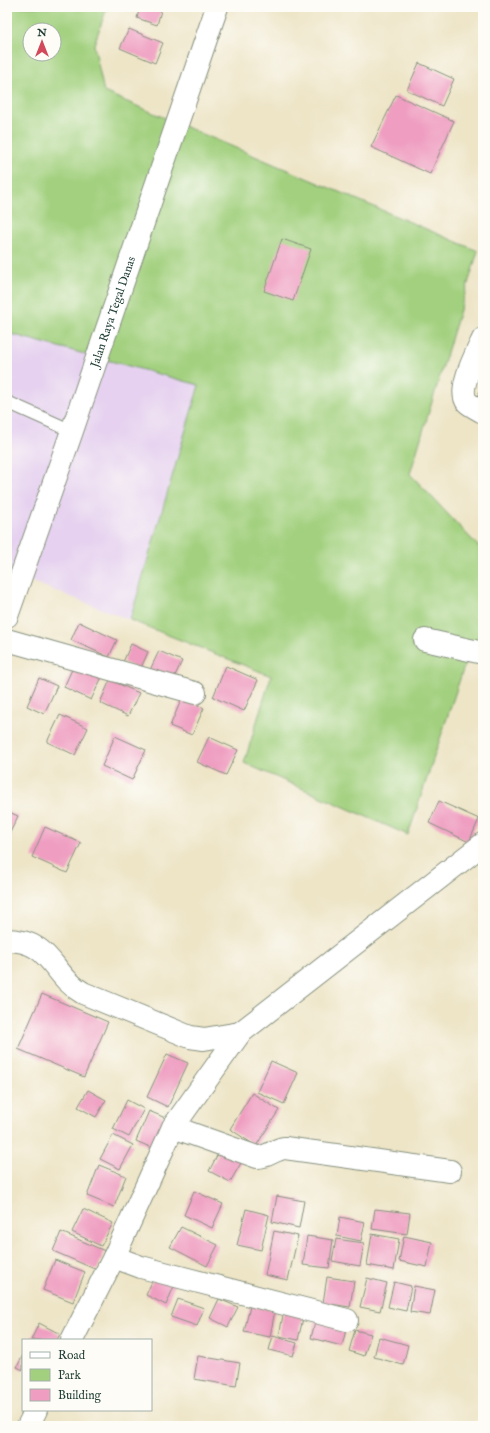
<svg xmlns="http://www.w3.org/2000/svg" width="490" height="1433" font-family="'IM FELL English',serif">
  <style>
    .built { fill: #e6d2f0 }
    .green { fill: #a2d07e; stroke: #608659; fill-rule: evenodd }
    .building { fill: #ef9ec1 }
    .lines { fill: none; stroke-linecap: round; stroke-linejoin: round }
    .service-casing { stroke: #86917e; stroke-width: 14 }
    .minor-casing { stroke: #86917e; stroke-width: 24 }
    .tertiary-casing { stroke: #86917e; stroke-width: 24 }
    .service { stroke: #fff; stroke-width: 12 }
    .minor { stroke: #fff; stroke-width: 22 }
    .tertiary { stroke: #fff; stroke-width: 22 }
    .labels { text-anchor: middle; stroke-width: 4; stroke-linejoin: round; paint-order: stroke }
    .street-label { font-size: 12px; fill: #1f3d34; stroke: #fdfcf7 }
  </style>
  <rect width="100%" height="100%" fill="#fdfcf7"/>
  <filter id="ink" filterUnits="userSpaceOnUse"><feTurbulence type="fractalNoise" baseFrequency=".025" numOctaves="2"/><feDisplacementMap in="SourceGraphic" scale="8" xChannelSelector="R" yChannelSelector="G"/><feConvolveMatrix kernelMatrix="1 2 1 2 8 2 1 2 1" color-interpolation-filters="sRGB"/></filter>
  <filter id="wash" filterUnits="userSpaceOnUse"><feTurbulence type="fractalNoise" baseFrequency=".012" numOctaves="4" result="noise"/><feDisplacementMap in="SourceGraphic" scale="16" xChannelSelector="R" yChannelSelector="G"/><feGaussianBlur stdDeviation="0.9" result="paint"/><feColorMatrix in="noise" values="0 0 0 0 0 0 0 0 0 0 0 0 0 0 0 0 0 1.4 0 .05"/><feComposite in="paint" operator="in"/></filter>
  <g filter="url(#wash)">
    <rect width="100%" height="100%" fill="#eee5c7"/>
    <path class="built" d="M7 333 199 385 130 620 7 572Z"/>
    <path class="green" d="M7 7H107L94 45 104 92 478 251 410 474 478 546 483 547V645L472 643 408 835 244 763 271 676 130 620 199 385 7 333ZM30 30H54V54H30Z"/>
    <g id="blocks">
      <g class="building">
        <path d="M140 7H162L157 25 137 18Z"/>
        <path d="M129 29 163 43 155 63 120 48Z"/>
        <path d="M419 63 454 79 442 106 407 90Z"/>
        <path d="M396 95 454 121 430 174 371 147Z"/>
        <path d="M282 239 311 249 293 301 264 291Z"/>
        <path d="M483 382V400L477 398Z"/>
        <path d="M79 622 117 640 109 657 71 640Z"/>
        <path d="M131 644 148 652 140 670 123 662Z"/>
        <path d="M159 651 182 661 172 682 149 672Z"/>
        <path d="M74 665 102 677 91 700 64 687Z"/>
        <path d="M226 666 258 680 244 711 213 697Z"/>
        <path d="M39 678 57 686 44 714 27 706Z"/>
        <path d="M110 680 139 693 128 716 100 703Z"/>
        <path d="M182 698 204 708 192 735 170 726Z"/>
        <path d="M60 715 88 728 75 755 47 742Z"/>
        <path d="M115 736 146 750 132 780 102 766Z"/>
        <path d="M209 737 238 750 226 775 197 762Z"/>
        <path d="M439 801 479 819 469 842 429 823Z"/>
        <path d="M7 811 18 816 7 839Z"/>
        <path d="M45 827 81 843 67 873 32 857Z"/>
        <path d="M42 994 108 1022 84 1077 18 1049Z"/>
        <path d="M167 1054 188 1063 168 1107 147 1097Z"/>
        <path d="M271 1061 298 1073 284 1104 257 1092Z"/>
        <path d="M88 1090 106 1100 96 1117 78 1107Z"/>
        <path d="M252 1093 279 1110 256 1146 230 1129Z"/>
        <path d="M127 1100 144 1109 129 1137 113 1129Z"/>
        <path d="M149 1111 170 1120 157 1150 136 1141Z"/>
        <path d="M113 1135 133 1145 120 1169 100 1159Z"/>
        <path d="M222 1146 244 1158 230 1182 209 1171Z"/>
        <path d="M99 1165 126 1176 114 1207 87 1196Z"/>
        <path d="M194 1191 223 1204 212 1228 184 1215Z"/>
        <path d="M277 1196 304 1201 299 1228 272 1222Z"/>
        <path d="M83 1209 113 1223 101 1246 72 1232Z"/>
        <path d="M246 1209 269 1215 261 1250 237 1245Z"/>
        <path d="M375 1209 410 1213 407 1234 372 1229Z"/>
        <path d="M340 1217 365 1222 361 1241 337 1236Z"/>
        <path d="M181 1227 218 1245 207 1266 170 1247Z"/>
        <path d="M274 1231 298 1236 288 1280 265 1275Z"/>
        <path d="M61 1232 105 1251 97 1270 53 1251Z"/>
        <path d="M372 1234 399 1239 394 1270 367 1265Z"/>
        <path d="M307 1236 333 1240 329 1268 303 1265Z"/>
        <path d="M404 1236 432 1242 427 1267 399 1261Z"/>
        <path d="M336 1239 364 1243 360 1266 332 1261Z"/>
        <path d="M55 1260 85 1272 73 1302 43 1290Z"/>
        <path d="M155 1275 175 1284 166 1305 146 1295Z"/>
        <path d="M327 1277 354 1281 350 1307 323 1303Z"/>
        <path d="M367 1278 387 1283 380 1311 360 1307Z"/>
        <path d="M394 1282 411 1286 406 1311 388 1307Z"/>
        <path d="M414 1286 435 1290 430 1315 410 1312Z"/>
        <path d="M178 1299 204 1308 197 1326 171 1317Z"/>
        <path d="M219 1299 238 1307 228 1327 210 1318Z"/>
        <path d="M250 1306 275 1310 270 1337 244 1332Z"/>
        <path d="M284 1310 304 1314 298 1340 279 1336Z"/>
        <path d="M316 1318 347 1326 342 1346 311 1338Z"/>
        <path d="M39 1323 60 1334 57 1340H31Z"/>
        <path d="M355 1330 371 1334 364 1356 349 1351Z"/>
        <path d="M273 1336 297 1343 293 1356 269 1350Z"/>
        <path d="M379 1337 408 1345 403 1365 374 1357Z"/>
        <path d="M23 1355V1370L17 1367Z"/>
        <path d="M198 1356 240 1363 236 1386 194 1379Z"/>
      </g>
    </g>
  </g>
  <g filter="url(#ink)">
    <use href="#blocks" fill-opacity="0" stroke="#86917e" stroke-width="1"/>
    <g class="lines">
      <defs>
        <path id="service" d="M7 402 72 431"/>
        <g id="minor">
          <path d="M483 339C477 352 457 389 467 402 471 406 478 409 483 412"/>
          <path d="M7 640 195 693"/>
          <path d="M425 640 483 653"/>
          <path d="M7 940C53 941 50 974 83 993L190 1037 204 1039 240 1033"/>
          <path d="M173 1127 257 1157C269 1157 274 1149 285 1148L450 1171"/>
          <path d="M114 1257 141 1267 347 1320"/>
          <path d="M72 1340 114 1257 173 1127 240 1033 483 844"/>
          <path d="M28 1426 36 1410"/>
        </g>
        <g id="tertiary">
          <path id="s1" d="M7 616 72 431 217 7"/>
        </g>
      </defs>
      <use href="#service" class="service-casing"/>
      <use href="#minor" class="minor-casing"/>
      <use href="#tertiary" class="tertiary-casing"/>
      <use href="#service" class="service"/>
      <use href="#minor" class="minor"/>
      <use href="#tertiary" class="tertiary"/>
    </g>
  </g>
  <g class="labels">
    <g class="street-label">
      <text dy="4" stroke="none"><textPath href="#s1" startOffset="322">Jalan Raya Tegal Danas</textPath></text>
    </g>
  </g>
  <rect width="490" height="1433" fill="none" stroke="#fdfcf7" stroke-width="24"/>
  <rect x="22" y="1339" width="130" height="72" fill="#fdfcf7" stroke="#a4b0a9"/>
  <rect x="30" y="1352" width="20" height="6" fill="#ffffff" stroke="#a4b0a9"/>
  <text x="58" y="1359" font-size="12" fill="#1f3d34">Road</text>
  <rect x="30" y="1369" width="20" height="12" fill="#a2d07e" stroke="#a4b0a9"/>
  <text x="58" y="1379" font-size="12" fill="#1f3d34">Park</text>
  <rect x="30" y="1389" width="20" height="12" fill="#ef9ec1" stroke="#a4b0a9"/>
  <text x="58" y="1399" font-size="12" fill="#1f3d34">Building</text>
  <g transform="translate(42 42)"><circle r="19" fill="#fdfcf7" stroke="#a4b0a9"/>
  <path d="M0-3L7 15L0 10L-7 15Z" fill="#d1495b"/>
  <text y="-6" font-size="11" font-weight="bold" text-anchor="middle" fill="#1f3d34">N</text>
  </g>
</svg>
